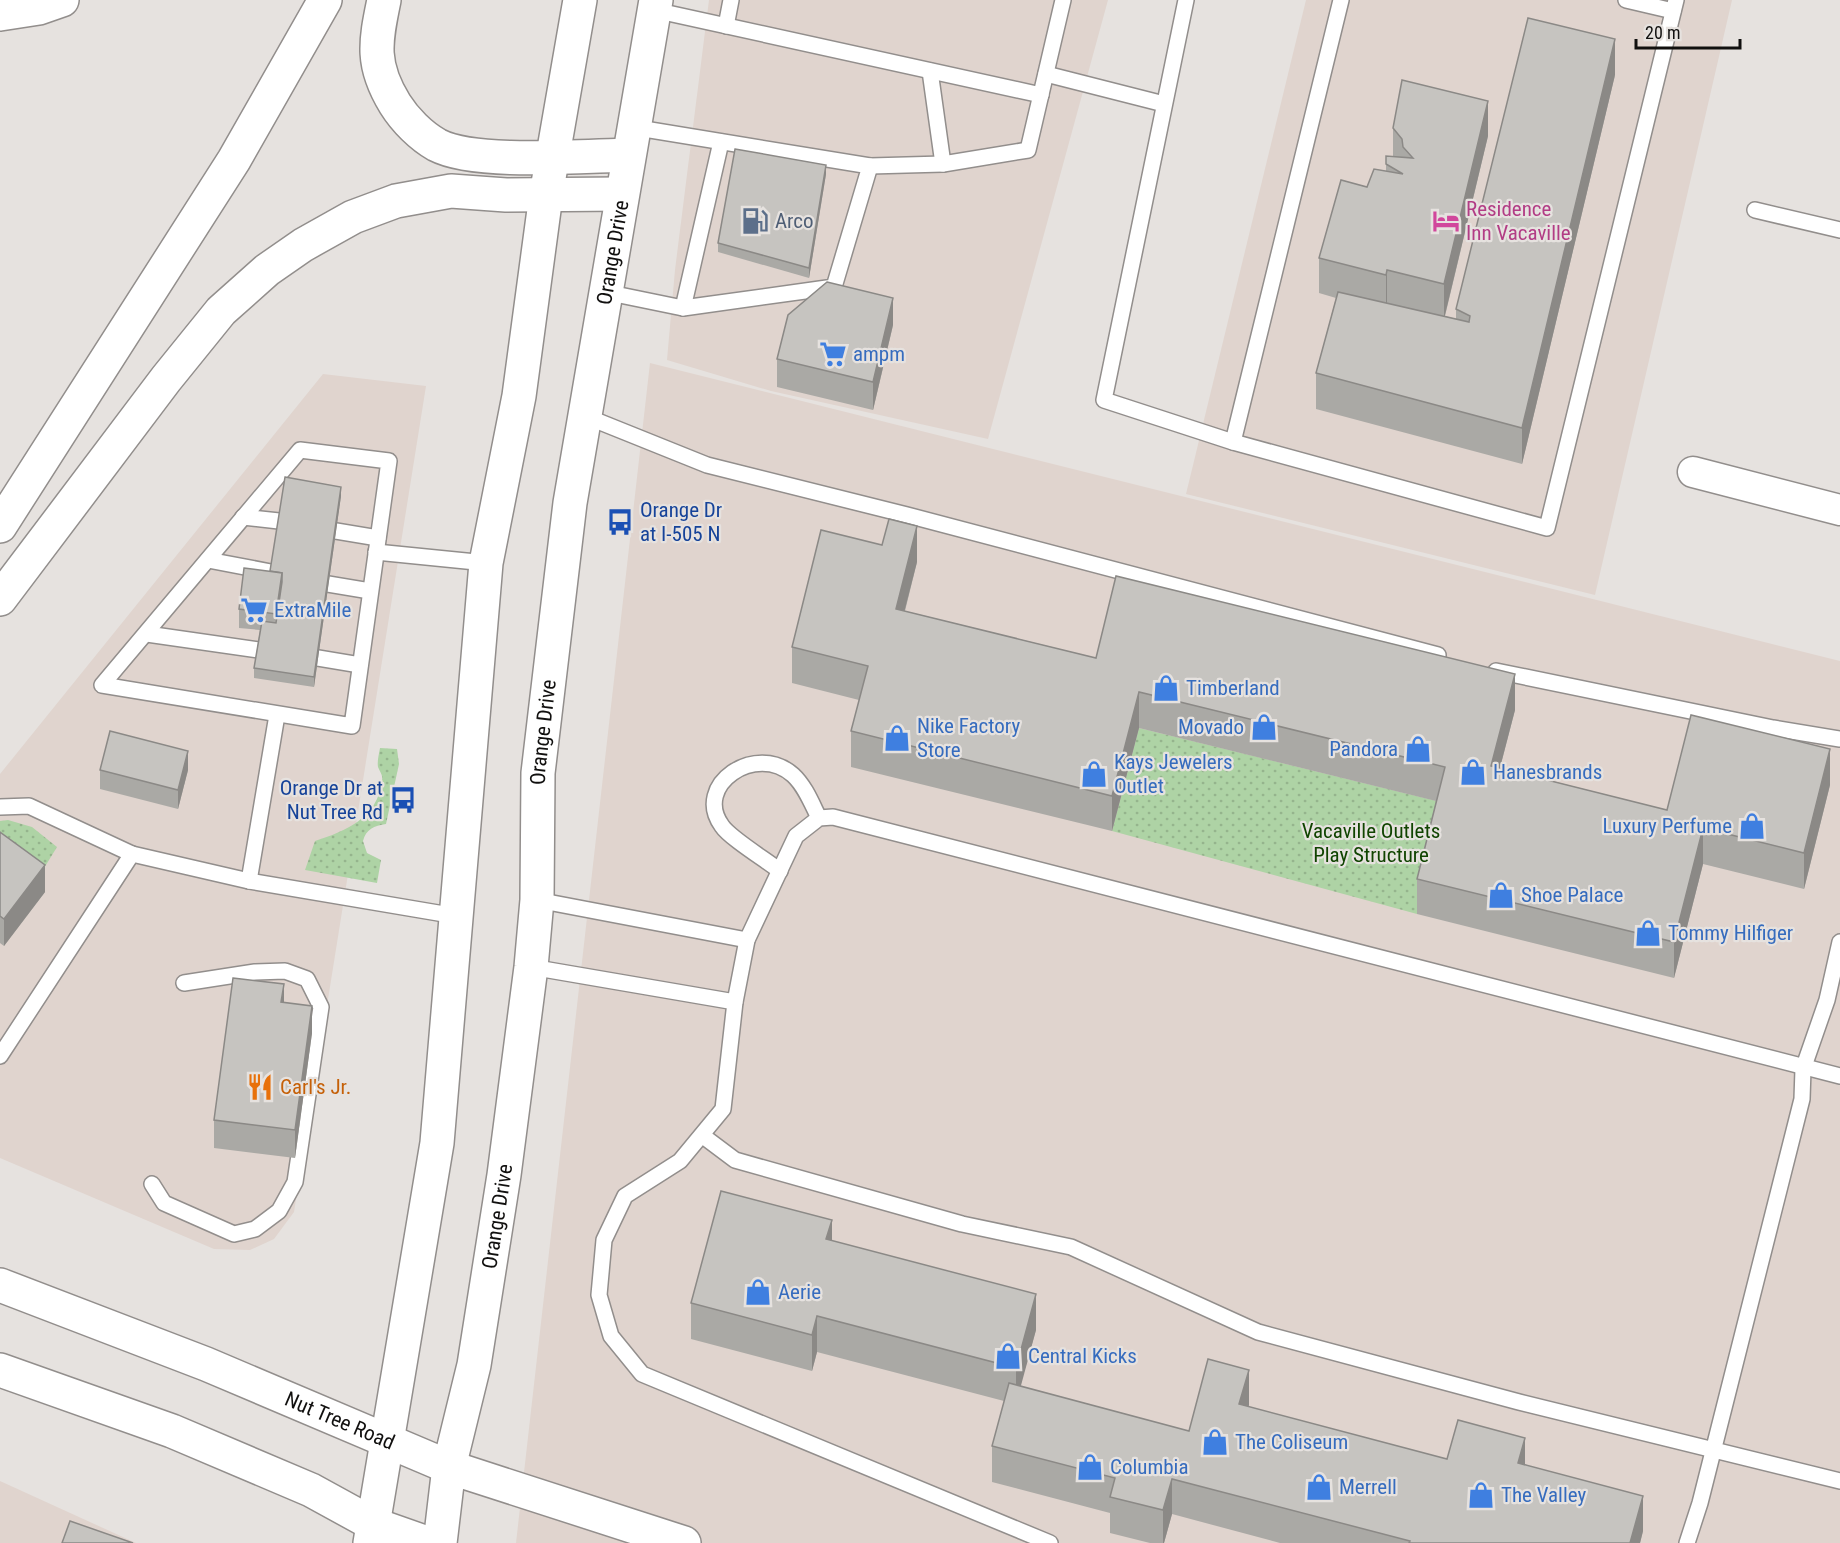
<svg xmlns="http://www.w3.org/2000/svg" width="1840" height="1543" font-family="'Roboto Condensed',sans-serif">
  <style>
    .built { fill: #e0d4ce }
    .green { fill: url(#green-dots) }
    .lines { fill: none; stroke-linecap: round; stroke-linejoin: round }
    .lane-casing { stroke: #928e8c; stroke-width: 18 }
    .street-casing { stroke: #928e8c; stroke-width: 33 }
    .secondary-casing { stroke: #928e8c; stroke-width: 36 }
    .highway-casing { stroke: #928e8c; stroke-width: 36 }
    .lane { stroke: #fff; stroke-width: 15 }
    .street { stroke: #fff; stroke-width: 30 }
    .secondary { stroke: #fff; stroke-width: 33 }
    .highway { stroke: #fff; stroke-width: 33 }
    .wall { fill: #aaa9a5 }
    .shaded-wall { fill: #8b8986 }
    .building { fill: #c6c4c0; stroke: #8b8986; stroke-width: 1.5 }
    .labels { text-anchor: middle; stroke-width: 4.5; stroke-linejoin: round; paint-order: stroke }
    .hotel-label { font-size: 21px; fill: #b23c85; stroke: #e6e2df; text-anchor: start }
    .service-label { font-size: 21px; fill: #4e5e75; stroke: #e6e2df; text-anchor: start }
    .street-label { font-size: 21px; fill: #11100f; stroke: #e6e2df }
    .shop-label { font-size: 21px; fill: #366cbe; stroke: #e6e2df; text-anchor: start }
    .transit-label { font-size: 21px; fill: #164399; stroke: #e6e2df; text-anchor: start }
    .park-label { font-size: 21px; fill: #104400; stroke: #e6e2df }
    .food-label { font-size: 21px; fill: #c56008; stroke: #e6e2df; text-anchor: start }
  </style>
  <defs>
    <pattern id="green-dots" width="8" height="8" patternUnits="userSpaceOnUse" patternTransform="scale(1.5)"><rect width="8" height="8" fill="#aed3a5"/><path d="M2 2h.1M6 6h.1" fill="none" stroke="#95b48d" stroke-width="1.8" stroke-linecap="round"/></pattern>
  </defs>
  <rect width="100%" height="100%" fill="#e6e2df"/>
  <g class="built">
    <path d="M709 0H1108L988 439 771 391 667 360 675 270Z"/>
    <path d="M1306 0H1732L1595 595 1186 494Z"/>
    <path d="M650 363 1840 661V1543H516Z"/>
    <path d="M323 374 426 386 294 1212 274 1239 250 1250 214 1249 0 1158V774Z"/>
    <path d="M0 1481 136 1543H0Z"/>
  </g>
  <g class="green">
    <path d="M1139 728 1445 803 1417 914 1112 831Z"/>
    <path d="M380 748 397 749 399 764 386 824C374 826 366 829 363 841L367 853 381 860 377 883 305 870 315 841C346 831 378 818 382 780 383 775 380 772 378 767 377 761 379 754 380 748Z"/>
    <path d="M8 820 32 827 57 847 38 878 0 850V821Z"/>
  </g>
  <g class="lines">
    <defs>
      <g id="lane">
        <path d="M1186 0 1104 400 1233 442"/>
        <path d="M1341 0 1233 442 1547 528 1676 0"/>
        <path d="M1626 0 1673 11"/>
        <path d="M654 10 1041 95"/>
        <path d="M726 26 731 0"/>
        <path d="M930 71 943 164"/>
        <path d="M1046 74 1164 104"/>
        <path d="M870 166 943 164 1028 150 1063 0"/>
        <path d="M1755 210 1840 230"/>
        <path d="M605 292 683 308 834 287 870 166 632 127"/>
        <path d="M683 308 721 142"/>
        <path d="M585 416 707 465 907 515 1438 655"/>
        <path d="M300 450 389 461 352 726 102 685Z"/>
        <path d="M243 517 279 521"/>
        <path d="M336 531 378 538"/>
        <path d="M376 552 486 563"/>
        <path d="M208 560 271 572"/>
        <path d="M328 584 370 591"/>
        <path d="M147 634 259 650"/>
        <path d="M318 658 360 665"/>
        <path d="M1496 671 1773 728 1840 739"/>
        <path d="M0 807 29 806 132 854"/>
        <path d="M780 871C766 860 730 838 722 826 692 785 756 742 793 775 805 786 812 804 819 818"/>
        <path d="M249 881 277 715"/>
        <path d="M537 900 747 940"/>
        <path d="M531 967 735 1002"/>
        <path d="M0 1056 132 854 249 881 456 916"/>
        <path d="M703 1136 735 1160 962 1224 1071 1247 1258 1332 1519 1402 1840 1481"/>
        <path d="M152 1184 164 1203 234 1234 255 1229 279 1211 295 1182 321 1007 307 979 285 971 255 972 184 983"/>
        <path d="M1050 1543 642 1374 611 1336 599 1295 604 1240 625 1196 680 1161 723 1109 735 1002 747 940 796 836 819 818 833 817 1840 1076"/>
        <path d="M1687 1543 1700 1503 1802 1099 1803 1069 1827 1000 1840 942"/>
      </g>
      <path id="street" d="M1693 472 1840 510"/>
      <g id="secondary">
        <path id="s1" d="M0 1285 206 1364 449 1467 684 1543"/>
        <path d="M0 1370 172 1431 311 1490 373 1524 427 1543"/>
        <path d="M370 1543 437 1143 486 563 519 396 546 195 580 0"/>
        <path id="s2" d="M440 1543 449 1467 474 1365 504 1175 531 967 537 900 538 773 570 503 656 0"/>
      </g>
      <g id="highway">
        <path d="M384 0C375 43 371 65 395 104 405 120 421 136 437 145 475 165 582 156 628 155"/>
        <path d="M0 14 39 8 62 0"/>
        <path d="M0 526 234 160 325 0"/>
        <path d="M0 599 166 379 221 311 267 270 303 245 353 217 396 201 451 191 506 195 621 194"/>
      </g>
    </defs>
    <use href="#lane" class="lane-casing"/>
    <use href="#street" class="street-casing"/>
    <use href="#secondary" class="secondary-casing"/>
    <use href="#highway" class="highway-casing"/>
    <use href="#lane" class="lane"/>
    <use href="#street" class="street"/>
    <use href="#secondary" class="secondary"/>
    <use href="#highway" class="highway"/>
  </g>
  <g class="wall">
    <path d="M1615 75 1522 464 1316 409V373L1336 298 1319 293V258L1367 187 1386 171V156H1393V128L1488 136 1445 316 1456 319V309Z"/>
    <path d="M826 174 809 278 718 252V243Z"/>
    <path d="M893 325 873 410 777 387V359Z"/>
    <path d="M341 496 314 687 254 678V668L260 630 239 628V609L270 571Z"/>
    <path d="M917 562 905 611 1096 658 1515 710 1500 768 1667 810 1830 785 1804 889 1703 864 1674 978 1417 914V879L1436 801 1139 728 1112 831 851 767V731L859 700 792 683V647Z"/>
    <path d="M100 770H188L178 809 100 789Z"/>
    <path d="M0 832 45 892 4 946 0 943Z"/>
    <path d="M284 1002 312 1033 295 1158 214 1148V1120Z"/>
    <path d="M832 1241 1036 1330 1020 1386 1189 1431 1249 1405 1248 1407 1447 1459 1525 1464 1643 1531 1640 1543H1280L1172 1514 1164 1543H1150L1110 1533V1513L992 1482V1446L1004 1401 817 1352 812 1371 691 1339V1303Z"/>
  </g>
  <g class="shaded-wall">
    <path d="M1615 39V75L1522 464V428Z"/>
    <path d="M1488 101V136L1444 319V284Z"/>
    <path d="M826 165V174L809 278V268Z"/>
    <path d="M1387 270V305L1386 311V275Z"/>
    <path d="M893 298V325L873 410V382Z"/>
    <path d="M341 487V496L314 687V677Z"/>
    <path d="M917 526V562L896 644V609Z"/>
    <path d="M282 573V592L276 632V614Z"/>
    <path d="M1515 674V710L1491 802V766Z"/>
    <path d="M1139 692V728L1112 831V796Z"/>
    <path d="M1830 749V785L1804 889V853Z"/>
    <path d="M188 751V770L178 809V790Z"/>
    <path d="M1703 828V864L1674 978V942Z"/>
    <path d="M45 865V892L4 946V919Z"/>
    <path d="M284 984V1012L281 1002Z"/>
    <path d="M312 1006V1033L295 1158V1130Z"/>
    <path d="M832 1220V1256L826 1239Z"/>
    <path d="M1036 1294V1330L1016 1404V1368Z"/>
    <path d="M817 1316V1352L812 1371V1335Z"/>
    <path d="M1249 1370V1405L1239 1440V1404Z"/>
    <path d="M1525 1438V1474L1518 1463Z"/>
    <path d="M1172 1479V1514L1164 1543H1163V1510Z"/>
    <path d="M1643 1496V1531L1640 1543H1630Z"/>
  </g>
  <g class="building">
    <path d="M1528 18 1615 39 1522 428 1316 373 1338 292 1469 322 1470 316 1456 309Z"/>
    <path d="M1402 80 1488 101 1444 284 1387 270 1386 275 1319 258 1341 180 1367 187 1374 169 1403 174 1386 164V156L1413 158 1403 147 1402 139 1393 128Z"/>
    <path d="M735 149 826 165 809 268 718 243Z"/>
    <path d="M827 282 893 298 873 382 777 359 788 315Z"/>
    <path d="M285 477 341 487 314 677 254 668 262 621 276 623 282 582V573L270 571Z"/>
    <path d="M889 519 917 526 896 609 1096 658 1116 576 1515 674 1491 766 1667 810 1691 715 1830 749 1804 853 1703 828 1674 942 1417 879 1445 767 1139 692 1112 796 851 731 868 666 792 647 821 530 882 545Z"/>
    <path d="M244 568 282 573 276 614 239 609Z"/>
    <path d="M110 731 188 751 178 790 100 770Z"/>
    <path d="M0 832 45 865 4 919 0 916Z"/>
    <path d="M233 978 284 984 281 1002 312 1006 295 1130 214 1120Z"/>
    <path d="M721 1191 832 1220 826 1239 1036 1294 1016 1368 817 1316 812 1335 691 1303Z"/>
    <path d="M1208 1359 1249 1370 1239 1404 1447 1459 1458 1420 1525 1438 1518 1463 1643 1496 1630 1543H1409L1410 1541 1172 1479 1163 1510 1110 1497 1115 1478 992 1446 1009 1383 1189 1431Z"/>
    <path d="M70 1521 133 1543H62Z"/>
  </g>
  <defs>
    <symbol id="fuel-bare" viewBox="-9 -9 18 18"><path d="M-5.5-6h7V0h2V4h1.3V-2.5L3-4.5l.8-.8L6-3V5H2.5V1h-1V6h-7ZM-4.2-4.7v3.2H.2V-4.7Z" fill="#5c6f8a" stroke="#e6e2df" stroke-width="2.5" paint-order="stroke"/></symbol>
    <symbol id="hotel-bare" viewBox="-9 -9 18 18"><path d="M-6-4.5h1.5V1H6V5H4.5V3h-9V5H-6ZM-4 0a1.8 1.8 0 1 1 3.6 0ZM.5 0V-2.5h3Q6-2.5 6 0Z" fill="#d1479c" stroke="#e6e2df" stroke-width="2.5" paint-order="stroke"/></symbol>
    <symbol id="supermarket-bare" viewBox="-9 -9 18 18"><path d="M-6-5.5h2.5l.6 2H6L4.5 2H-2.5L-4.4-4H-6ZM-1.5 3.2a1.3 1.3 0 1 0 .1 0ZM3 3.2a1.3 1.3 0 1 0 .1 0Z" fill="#3f7fe0" stroke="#e6e2df" stroke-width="2.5" paint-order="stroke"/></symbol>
    <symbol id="bus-bare" viewBox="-9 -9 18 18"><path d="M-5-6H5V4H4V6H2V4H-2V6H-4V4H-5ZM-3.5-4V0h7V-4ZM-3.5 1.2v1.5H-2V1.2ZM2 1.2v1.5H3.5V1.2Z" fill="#1a4fb4" stroke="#e6e2df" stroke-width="2.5" paint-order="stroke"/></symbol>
    <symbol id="shop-bare" viewBox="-9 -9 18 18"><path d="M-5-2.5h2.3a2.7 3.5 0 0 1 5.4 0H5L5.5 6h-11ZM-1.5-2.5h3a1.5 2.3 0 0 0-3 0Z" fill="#3f7fe0" stroke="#e6e2df" stroke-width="2.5" paint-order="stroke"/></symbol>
    <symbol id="restaurant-bare" viewBox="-9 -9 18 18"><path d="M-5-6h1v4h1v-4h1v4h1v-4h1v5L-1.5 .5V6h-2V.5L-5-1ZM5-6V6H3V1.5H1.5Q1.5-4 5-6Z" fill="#e8710a" stroke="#e6e2df" stroke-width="2.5" paint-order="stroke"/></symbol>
  </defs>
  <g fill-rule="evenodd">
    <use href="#fuel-bare" x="736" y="202" width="38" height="38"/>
    <use href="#hotel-bare" x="1427" y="202" width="38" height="38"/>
    <use href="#supermarket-bare" x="814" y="335" width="38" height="38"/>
    <use href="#bus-bare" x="601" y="503" width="38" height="38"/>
    <use href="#supermarket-bare" x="235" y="591" width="38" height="38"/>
    <use href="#shop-bare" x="1147" y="669" width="38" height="38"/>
    <use href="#shop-bare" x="1245" y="708" width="38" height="38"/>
    <use href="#shop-bare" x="878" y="719" width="38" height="38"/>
    <use href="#shop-bare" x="1399" y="730" width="38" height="38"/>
    <use href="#shop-bare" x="1454" y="753" width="38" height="38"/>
    <use href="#shop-bare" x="1075" y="755" width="38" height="38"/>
    <use href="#bus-bare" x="384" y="781" width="38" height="38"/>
    <use href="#shop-bare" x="1733" y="807" width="38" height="38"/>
    <use href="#shop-bare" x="1482" y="876" width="38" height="38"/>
    <use href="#shop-bare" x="1629" y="914" width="38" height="38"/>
    <use href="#restaurant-bare" x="241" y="1068" width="38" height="38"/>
    <use href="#shop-bare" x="739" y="1273" width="38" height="38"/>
    <use href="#shop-bare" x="989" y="1337" width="38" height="38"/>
    <use href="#shop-bare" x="1196" y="1423" width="38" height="38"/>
    <use href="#shop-bare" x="1071" y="1448" width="38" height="38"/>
    <use href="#shop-bare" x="1300" y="1468" width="38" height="38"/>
    <use href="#shop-bare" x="1462" y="1476" width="38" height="38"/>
  </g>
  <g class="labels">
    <g class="hotel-label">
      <text x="1466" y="216">Residence<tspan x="1466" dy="24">Inn Vacaville</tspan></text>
    </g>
    <g class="service-label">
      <text x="775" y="228">Arco</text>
    </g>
    <g class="street-label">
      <text dy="7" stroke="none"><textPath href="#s2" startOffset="1304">Orange Drive</textPath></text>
      <text dy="7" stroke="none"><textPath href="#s2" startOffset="819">Orange Drive</textPath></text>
      <text dy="7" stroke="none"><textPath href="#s2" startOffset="332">Orange Drive</textPath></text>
      <text dy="7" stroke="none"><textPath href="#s1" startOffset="366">Nut Tree Road</textPath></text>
    </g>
    <g class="shop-label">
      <text x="853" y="361">ampm</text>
      <text x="274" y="617">ExtraMile</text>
      <text x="1186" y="695">Timberland</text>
      <text x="917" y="733">Nike Factory<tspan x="917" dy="24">Store</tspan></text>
      <text x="1244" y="734" text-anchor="end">Movado</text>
      <text x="1398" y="756" text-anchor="end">Pandora</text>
      <text x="1114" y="769">Kays Jewelers<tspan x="1114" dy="24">Outlet</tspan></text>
      <text x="1493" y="779">Hanesbrands</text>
      <text x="1732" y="833" text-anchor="end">Luxury Perfume</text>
      <text x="1521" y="902">Shoe Palace</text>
      <text x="1668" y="940">Tommy Hilfiger</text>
      <text x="778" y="1299">Aerie</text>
      <text x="1028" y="1363">Central Kicks</text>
      <text x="1235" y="1449">The Coliseum</text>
      <text x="1110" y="1474">Columbia</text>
      <text x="1339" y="1494">Merrell</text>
      <text x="1501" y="1502">The Valley</text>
    </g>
    <g class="transit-label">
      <text x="640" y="517">Orange Dr<tspan x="640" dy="24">at I-505 N</tspan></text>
      <text x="383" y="795" text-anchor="end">Orange Dr at<tspan x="383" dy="24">Nut Tree Rd</tspan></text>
    </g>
    <g class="park-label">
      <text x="1371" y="838">Vacaville Outlets<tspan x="1371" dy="24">Play Structure</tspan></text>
    </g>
    <g class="food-label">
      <text x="280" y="1094">Carl's Jr.</text>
    </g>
  </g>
  <path d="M1636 39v9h104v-9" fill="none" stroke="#11100f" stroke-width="3"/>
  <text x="1645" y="39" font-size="18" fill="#11100f" stroke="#e6e2df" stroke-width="4.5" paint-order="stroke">20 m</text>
</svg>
